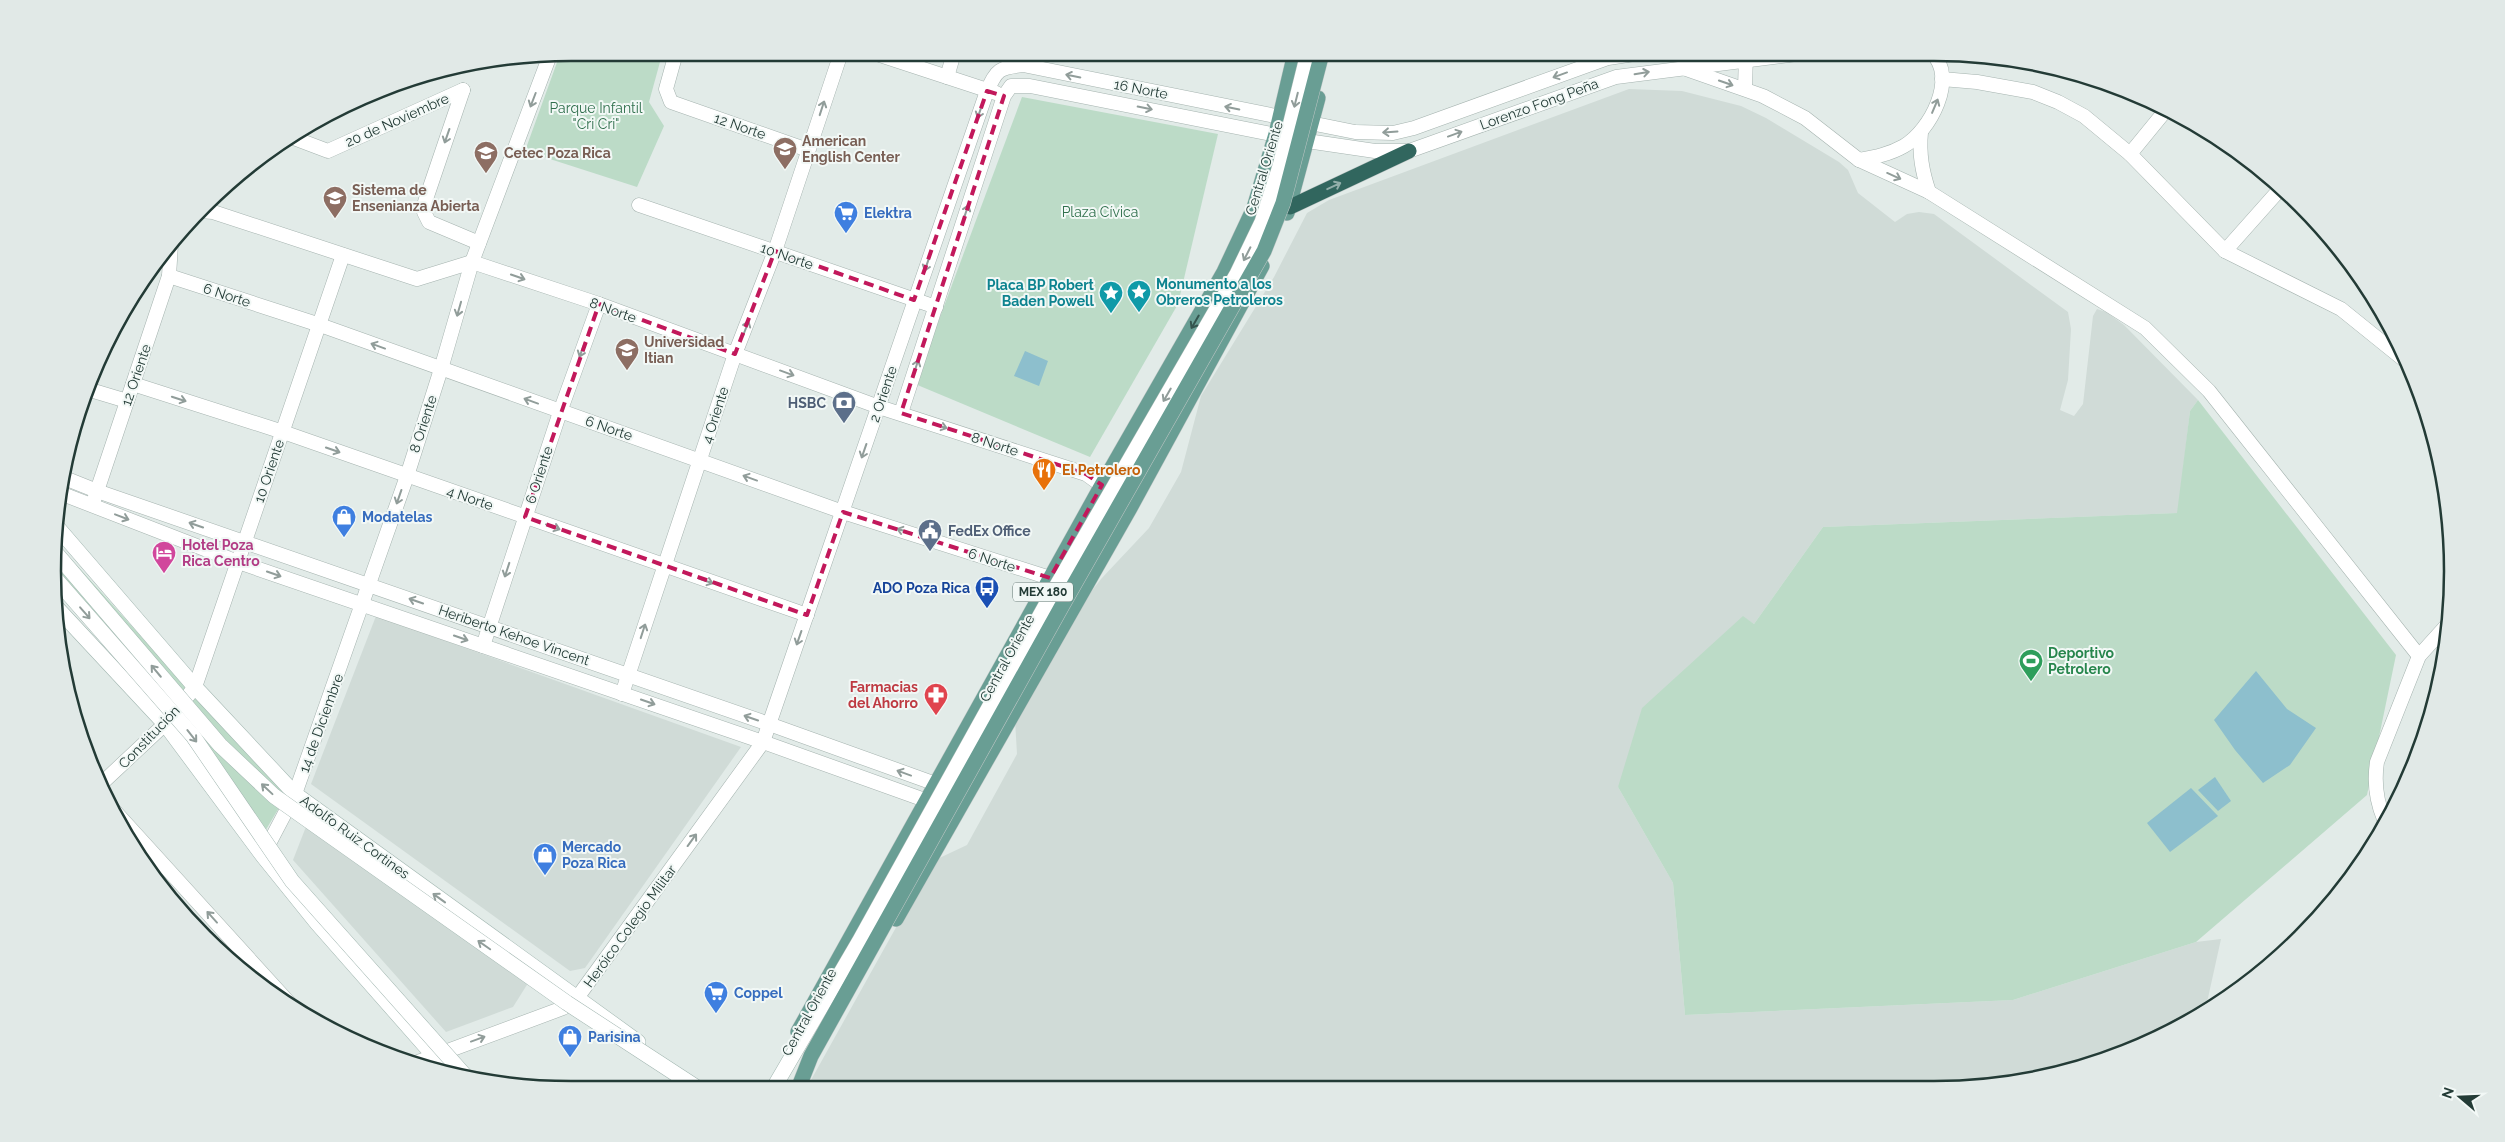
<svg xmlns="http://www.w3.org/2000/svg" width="2505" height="1142" font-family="Raleway,sans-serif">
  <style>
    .built { fill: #d0dbd7 }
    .green { fill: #bcdbc7 }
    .water { fill: #8dbfcd }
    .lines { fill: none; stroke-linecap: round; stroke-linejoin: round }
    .stream { stroke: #8dbfcd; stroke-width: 4 }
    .street-casing { stroke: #a5b3af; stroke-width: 15 }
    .secondary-casing { stroke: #a1b6b0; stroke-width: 16 }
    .primary-casing { stroke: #c1c8c7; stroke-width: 16 }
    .highway-casing { stroke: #c1c8c7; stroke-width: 16 }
    .street { stroke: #fff; stroke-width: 14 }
    .secondary { stroke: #fff; stroke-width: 15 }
    .primary { stroke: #699e94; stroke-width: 15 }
    .highway { stroke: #31665e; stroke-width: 15 }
    .secondary-bridge-casing { stroke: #a1b6b0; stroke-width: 16; stroke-linecap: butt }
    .primary-bridge-casing { stroke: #c1c8c7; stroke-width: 16; stroke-linecap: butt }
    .secondary-bridge { stroke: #fff; stroke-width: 15 }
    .primary-bridge { stroke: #699e94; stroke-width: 15 }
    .oneway { stroke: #919d9a }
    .oneway2 { stroke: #92afaa }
    .oneway3 { stroke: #34544e }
    .marked { fill: none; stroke: #c2185b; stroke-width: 4; stroke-dasharray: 10 6; stroke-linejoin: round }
    .labels { text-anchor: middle; stroke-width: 4; stroke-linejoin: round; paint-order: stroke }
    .shield { fill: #f2f8f6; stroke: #617470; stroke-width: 1 }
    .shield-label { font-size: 12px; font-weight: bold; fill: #233b36 }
    .street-label { font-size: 14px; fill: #233b36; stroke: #f2f8f6 }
    .park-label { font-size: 14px; fill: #30704d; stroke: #f2f8f6 }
    .education-label { font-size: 14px; font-weight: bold; fill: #785e54; stroke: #f2f8f6; text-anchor: start }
    .shop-label { font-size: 14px; font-weight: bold; fill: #366cbe; stroke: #f2f8f6; text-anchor: start }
    .culture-label { font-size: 14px; font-weight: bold; fill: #0d838f; stroke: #f2f8f6; text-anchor: start }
    .service-label { font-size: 14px; font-weight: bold; fill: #4e5e75; stroke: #f2f8f6; text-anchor: end }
    .food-label { font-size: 14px; font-weight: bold; fill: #c56008; stroke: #f2f8f6; text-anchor: start }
    .hotel-label { font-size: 14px; font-weight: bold; fill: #b23c85; stroke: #f2f8f6; text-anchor: start }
    .transit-label { font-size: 14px; font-weight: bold; fill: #164399; stroke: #f2f8f6; text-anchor: end }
    .leisure-label { font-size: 14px; font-weight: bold; fill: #27864d; stroke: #f2f8f6; text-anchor: start }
    .health-label { font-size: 14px; font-weight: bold; fill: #be3a42; stroke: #f2f8f6; text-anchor: end }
    .rim { fill: none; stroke: #233b36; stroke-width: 2.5 }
  </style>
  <rect width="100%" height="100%" fill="#e2ebe8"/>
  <g class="built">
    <path d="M1629 89 1682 91 1741 106 1766 118 1839 162 1848 170 1858 193 1895 222 1907 214 1919 212 1934 214 2068 312 2071 329 2068 380 2060 410 2074 416 2083 404 2093 316 2097 309 2106 312 2124 325 2198 400 2190 411 2178 513 1823 527 1754 624 1743 617 1618 787 1673 883 1685 1015 2013 1000 2196 942 2221 939 2206 1007 2133 1050 2002 1085 806 1089 933 861 967 845 1017 754 1015 720 1084 601 1101 579 1149 528 1181 472 1201 396 1274 277 1307 213 1329 200Z"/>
    <path d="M376 616 741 747 585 968 570 971 311 784Z"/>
    <path d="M309 819 530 980 513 1007 446 1032 293 860Z"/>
  </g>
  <g class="green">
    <path d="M571 53H635L660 62 649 102 664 126 637 187 525 151 560 54Z"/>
    <path d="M1022 97 1218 134 1178 304 1090 457 915 384Z"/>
    <path d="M2198 400 2396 655 2367 795 2196 942 2013 1000 1685 1015 1673 883 1618 787 1642 708 1743 616 1754 624 1823 527 2177 513 2190 411Z"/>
    <path d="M55 541 228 733 289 791 261 838 53 571Z"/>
  </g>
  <g class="water">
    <path d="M1025 351 1048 361 1039 386 1014 376Z"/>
    <path d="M2256 671 2287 709 2316 728 2290 765 2263 783 2235 750 2214 720Z"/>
    <path d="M2215 777 2231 801 2218 811 2198 790Z"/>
    <path d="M2191 788 2218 816 2170 852 2147 823Z"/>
  </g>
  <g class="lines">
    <path class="stream" d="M1392 53H1409"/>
    <defs>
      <g id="street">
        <path d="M676 53 666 89 671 102 808 150"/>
        <path d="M874 53 996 93"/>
        <path d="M1683 68 1763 96 1805 118 1859 160 1929 192 2145 328 2209 391 2419 656"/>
        <path d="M947 77 954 53"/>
        <path d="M1942 79 1977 82 2033 92 2058 102 2084 116 2130 154 2225 251 2341 309 2408 363"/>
        <path d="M1745 89 1746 53"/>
        <path d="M463 90 425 202 424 212 429 222 479 243"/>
        <path d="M1921 132C1919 154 1922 171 1929 192"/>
        <path d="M291 137 328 151 463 90"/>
        <path d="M2130 154 2166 110"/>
        <path d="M1859 160C1875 157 1890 154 1904 146 1930 131 1958 78 1932 53"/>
        <path d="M639 205 936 307"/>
        <path d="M199 211 213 212 417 279 472 262 599 304 879 407 1086 474 1111 492"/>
        <path d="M2225 251 2281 188"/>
        <path d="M169 276 320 325 843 512 1050 578"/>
        <path d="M133 384 283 432 807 615"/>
        <path d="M87 389 127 401"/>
        <path d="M901 413 1004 96 1011 86H1030L1307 141 1375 151H1409L1616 77 1805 53"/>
        <path d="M62 477 97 491 769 724 947 788"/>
        <path d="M60 493 238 562 763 742 936 804"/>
        <path d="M94 500 169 276 171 244"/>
        <path d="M483 646 560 412 599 304"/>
        <path d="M622 694 735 354 775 251 841 53"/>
        <path d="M101 784 165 724 195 687 343 255"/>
        <path d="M111 807 291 1005"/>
        <path d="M2384 819C2376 800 2374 782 2377 762L2419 656 2447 625"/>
        <path d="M263 855 295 794 407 476 441 369 472 262 550 55"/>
        <path d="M415 1063 563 1008 577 998 763 742 987 91C997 69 999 68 1023 65L1355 132 1393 133 1414 128 1608 58 1641 53"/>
      </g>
      <g id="secondary">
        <path d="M57 527 195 687 295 794 638 1042"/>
        <path d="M56 607 165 724 263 856 317 923 449 1073"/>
      </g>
      <g id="primary">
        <path d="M1287 213 1318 98"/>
        <path d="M896 919 1130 508 1262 266"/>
        <path d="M798 1032 1102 485 1224 272 1254 208 1276 134 1295 53"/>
      </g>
      <path id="highway" d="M1290 207 1409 151"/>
    </defs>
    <use href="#street" class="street-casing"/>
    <use href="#secondary" class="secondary-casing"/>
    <use href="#primary" class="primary-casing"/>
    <use href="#highway" class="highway-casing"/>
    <use href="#street" class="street"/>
    <use href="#secondary" class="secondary"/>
    <use href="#primary" class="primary"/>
    <use href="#highway" class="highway"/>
    <defs>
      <g id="secondary-bridge">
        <path d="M54 551 220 745 274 796 567 1003 699 1089"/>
        <path d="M53 576 193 736 292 881 468 1079"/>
        <path d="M773 1089 860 940 1052 594 1237 274 1262 222 1280 166 1308 53"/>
      </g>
      <path id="primary-bridge" d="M798 1089 811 1056 1063 604 1264 251 1283 203 1322 53"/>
    </defs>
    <use href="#secondary-bridge" class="secondary-bridge-casing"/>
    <use href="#primary-bridge" class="primary-bridge-casing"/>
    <use href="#secondary-bridge" class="secondary-bridge"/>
    <use href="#primary-bridge" class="primary-bridge"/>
  </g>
  <defs><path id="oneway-shaft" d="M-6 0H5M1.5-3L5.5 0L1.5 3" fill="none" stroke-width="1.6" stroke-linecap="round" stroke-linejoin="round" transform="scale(1.25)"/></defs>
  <g class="oneway">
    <use href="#oneway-shaft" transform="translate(1642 73) rotate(-9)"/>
    <use href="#oneway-shaft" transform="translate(1560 75) rotate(160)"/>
    <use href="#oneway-shaft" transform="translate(1073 76) rotate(-169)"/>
    <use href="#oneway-shaft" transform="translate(1726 83) rotate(19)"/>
    <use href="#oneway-shaft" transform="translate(533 100) rotate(111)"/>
    <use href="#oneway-shaft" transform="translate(1296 100) rotate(104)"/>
    <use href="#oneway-shaft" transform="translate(1935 106) rotate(-67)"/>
    <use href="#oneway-shaft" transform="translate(822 108) rotate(-72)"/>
    <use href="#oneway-shaft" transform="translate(1145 108) rotate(11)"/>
    <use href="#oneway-shaft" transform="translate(1232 108) rotate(-168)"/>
    <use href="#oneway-shaft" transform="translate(980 111) rotate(109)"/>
    <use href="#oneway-shaft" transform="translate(1390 132) rotate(176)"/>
    <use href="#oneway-shaft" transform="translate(1455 134) rotate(-20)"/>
    <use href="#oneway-shaft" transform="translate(447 136) rotate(109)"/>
    <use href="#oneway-shaft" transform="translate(1894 176) rotate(24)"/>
    <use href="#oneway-shaft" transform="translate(966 212) rotate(-72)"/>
    <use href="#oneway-shaft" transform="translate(1247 254) rotate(117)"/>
    <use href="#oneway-shaft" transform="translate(927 264) rotate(109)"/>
    <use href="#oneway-shaft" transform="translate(518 277) rotate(19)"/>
    <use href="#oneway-shaft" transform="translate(459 309) rotate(106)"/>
    <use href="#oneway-shaft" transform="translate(746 328) rotate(-69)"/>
    <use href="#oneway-shaft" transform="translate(378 346) rotate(-160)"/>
    <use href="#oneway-shaft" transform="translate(582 350) rotate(110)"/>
    <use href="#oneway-shaft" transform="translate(916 367) rotate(-72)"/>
    <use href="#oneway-shaft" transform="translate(787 373) rotate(20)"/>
    <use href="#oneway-shaft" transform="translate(1167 395) rotate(120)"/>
    <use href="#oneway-shaft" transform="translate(179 399) rotate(18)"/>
    <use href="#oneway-shaft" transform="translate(531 401) rotate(-160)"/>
    <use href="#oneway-shaft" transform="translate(940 426) rotate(18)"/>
    <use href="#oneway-shaft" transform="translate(333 450) rotate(19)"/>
    <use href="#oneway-shaft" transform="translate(864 451) rotate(109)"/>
    <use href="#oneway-shaft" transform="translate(750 478) rotate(-160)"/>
    <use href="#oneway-shaft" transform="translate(399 497) rotate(109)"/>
    <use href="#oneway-shaft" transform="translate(122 517) rotate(21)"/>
    <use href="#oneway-shaft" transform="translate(196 525) rotate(-161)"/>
    <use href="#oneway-shaft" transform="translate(553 527) rotate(20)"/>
    <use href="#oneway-shaft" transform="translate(904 531) rotate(-162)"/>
    <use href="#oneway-shaft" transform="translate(507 570) rotate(108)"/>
    <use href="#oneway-shaft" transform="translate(274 574) rotate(19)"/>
    <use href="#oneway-shaft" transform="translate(706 581) rotate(19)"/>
    <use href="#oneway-shaft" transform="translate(416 601) rotate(-161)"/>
    <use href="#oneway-shaft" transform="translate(85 613) rotate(49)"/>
    <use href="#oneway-shaft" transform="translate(643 631) rotate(-72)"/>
    <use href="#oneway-shaft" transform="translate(461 638) rotate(19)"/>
    <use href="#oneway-shaft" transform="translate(799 638) rotate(109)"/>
    <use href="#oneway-shaft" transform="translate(156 671) rotate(-130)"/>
    <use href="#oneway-shaft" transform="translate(648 702) rotate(19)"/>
    <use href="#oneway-shaft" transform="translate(751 718) rotate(-161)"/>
    <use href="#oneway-shaft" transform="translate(192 736) rotate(52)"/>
    <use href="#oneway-shaft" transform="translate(904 773) rotate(-160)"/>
    <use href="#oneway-shaft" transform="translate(267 789) rotate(-137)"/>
    <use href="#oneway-shaft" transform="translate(692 840) rotate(-54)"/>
    <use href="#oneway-shaft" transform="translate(439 898) rotate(-144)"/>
    <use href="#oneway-shaft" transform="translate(212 917) rotate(-132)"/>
    <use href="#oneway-shaft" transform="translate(484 945) rotate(-145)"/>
    <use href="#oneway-shaft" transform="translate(478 1039) rotate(-20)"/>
  </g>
  <use class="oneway2" href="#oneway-shaft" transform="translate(1334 186) rotate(-25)"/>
  <use class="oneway3" href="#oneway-shaft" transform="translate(1195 322) rotate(120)"/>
  <path class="marked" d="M987 91 1004 96 901 413 1086 474 1102 485 1050 578 843 512 807 615 525 517 599 304 735 354 775 251 914 300Z"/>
  <defs>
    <symbol id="university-pin" viewBox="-11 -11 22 30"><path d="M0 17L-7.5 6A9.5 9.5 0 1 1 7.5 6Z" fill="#8d6e63" stroke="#f2f8f6"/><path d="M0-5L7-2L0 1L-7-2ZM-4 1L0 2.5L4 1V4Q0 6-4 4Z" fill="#fff"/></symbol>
    <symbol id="supermarket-pin" viewBox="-11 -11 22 30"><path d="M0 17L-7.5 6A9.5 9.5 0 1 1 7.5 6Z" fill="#3f7fe0" stroke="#f2f8f6"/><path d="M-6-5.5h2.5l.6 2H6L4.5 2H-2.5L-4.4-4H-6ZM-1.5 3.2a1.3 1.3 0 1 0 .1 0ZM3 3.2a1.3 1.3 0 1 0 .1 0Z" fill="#fff"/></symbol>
    <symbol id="sight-pin" viewBox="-11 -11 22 30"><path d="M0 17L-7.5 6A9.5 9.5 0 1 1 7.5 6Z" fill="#0f9aa8" stroke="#f2f8f6"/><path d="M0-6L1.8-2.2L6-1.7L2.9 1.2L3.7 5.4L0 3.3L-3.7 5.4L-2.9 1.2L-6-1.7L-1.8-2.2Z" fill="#fff"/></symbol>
    <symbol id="bank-pin" viewBox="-11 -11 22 30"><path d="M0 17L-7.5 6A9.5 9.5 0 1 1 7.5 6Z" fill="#5c6f8a" stroke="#f2f8f6"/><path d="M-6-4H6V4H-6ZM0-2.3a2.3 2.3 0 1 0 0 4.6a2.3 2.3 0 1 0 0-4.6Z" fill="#fff"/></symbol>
    <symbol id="restaurant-pin" viewBox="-11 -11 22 30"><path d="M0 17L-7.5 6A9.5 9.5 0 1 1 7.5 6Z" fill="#e8710a" stroke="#f2f8f6"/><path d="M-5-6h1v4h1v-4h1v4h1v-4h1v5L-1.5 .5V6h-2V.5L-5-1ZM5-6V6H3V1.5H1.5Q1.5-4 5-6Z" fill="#fff"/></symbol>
    <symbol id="shop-pin" viewBox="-11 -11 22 30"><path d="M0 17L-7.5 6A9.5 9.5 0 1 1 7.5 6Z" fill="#3f7fe0" stroke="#f2f8f6"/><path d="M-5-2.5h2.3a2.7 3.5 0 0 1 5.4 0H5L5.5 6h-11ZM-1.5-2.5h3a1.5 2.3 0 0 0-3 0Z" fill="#fff"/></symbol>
    <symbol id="civic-pin" viewBox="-11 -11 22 30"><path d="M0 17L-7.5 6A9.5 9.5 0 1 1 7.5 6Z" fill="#5c6f8a" stroke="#f2f8f6"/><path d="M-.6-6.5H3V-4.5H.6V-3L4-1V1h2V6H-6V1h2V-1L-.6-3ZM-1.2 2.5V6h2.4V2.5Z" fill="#fff"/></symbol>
    <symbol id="hotel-pin" viewBox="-11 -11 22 30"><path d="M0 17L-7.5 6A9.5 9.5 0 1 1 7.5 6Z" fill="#d1479c" stroke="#f2f8f6"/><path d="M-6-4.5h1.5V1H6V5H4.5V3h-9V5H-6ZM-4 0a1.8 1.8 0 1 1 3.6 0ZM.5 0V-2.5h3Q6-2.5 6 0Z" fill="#fff"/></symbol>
    <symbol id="bus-pin" viewBox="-11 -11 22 30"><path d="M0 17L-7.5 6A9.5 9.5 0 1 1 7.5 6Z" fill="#1a4fb4" stroke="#f2f8f6"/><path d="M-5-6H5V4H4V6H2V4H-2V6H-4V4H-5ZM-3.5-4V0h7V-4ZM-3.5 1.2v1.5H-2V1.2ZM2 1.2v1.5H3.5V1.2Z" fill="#fff"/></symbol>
    <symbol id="stadium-pin" viewBox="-11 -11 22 30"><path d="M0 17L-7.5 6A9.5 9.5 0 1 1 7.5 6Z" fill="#2e9e5b" stroke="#f2f8f6"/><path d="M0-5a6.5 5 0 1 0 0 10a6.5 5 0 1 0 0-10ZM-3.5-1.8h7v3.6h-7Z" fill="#fff"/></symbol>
    <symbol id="pharmacy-pin" viewBox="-11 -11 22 30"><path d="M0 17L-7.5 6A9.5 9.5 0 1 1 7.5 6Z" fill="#e0444e" stroke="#f2f8f6"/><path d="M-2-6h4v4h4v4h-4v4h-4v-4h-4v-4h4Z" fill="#fff"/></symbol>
  </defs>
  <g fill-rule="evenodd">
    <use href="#university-pin" x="771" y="135" width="28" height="38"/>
    <use href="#university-pin" x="472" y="139" width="28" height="38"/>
    <use href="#university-pin" x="321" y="184" width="28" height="38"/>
    <use href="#supermarket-pin" x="832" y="199" width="28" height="38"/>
    <use href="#sight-pin" x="1125" y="278" width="28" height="38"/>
    <use href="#sight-pin" x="1097" y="279" width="28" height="38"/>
    <use href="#university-pin" x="613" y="336" width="28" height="38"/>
    <use href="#bank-pin" x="830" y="389" width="28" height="38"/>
    <use href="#restaurant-pin" x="1030" y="456" width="28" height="38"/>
    <use href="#shop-pin" x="330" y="503" width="28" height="38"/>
    <use href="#civic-pin" x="916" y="517" width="28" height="38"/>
    <use href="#hotel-pin" x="150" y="539" width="28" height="38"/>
    <use href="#bus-pin" x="973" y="574" width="28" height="38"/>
    <use href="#stadium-pin" x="2017" y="647" width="28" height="38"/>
    <use href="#pharmacy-pin" x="922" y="681" width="28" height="38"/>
    <use href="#shop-pin" x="531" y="841" width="28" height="38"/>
    <use href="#supermarket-pin" x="702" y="979" width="28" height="38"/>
    <use href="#shop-pin" x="556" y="1023" width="28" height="38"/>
  </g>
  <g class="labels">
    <rect class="shield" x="1013" y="582.5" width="60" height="19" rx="4"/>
    <g class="shield-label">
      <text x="1043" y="596">MEX 180</text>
    </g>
    <g class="street-label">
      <text transform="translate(1141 89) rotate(11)" y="5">16 Norte</text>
      <text transform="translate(1539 104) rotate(-20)" y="5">Lorenzo Fong Peña</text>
      <text transform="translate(397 120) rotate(-24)" y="5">20 de Noviembre</text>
      <text transform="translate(740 126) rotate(19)" y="5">12 Norte</text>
      <text transform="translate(1264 168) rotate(-73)" y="5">Central Oriente</text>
      <text transform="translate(787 256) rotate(19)" y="5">10 Norte</text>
      <text transform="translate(227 295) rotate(18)" y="5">6 Norte</text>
      <text transform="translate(613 310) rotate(20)" y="5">8 Norte</text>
      <text transform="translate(136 375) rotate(-71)" y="5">12 Oriente</text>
      <text transform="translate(883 394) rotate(-71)" y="5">2 Oriente</text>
      <text transform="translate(715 415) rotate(-72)" y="5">4 Oriente</text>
      <text transform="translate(423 424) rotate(-72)" y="5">8 Oriente</text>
      <text transform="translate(609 428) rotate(19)" y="5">6 Norte</text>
      <text transform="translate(995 444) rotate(18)" y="5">8 Norte</text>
      <text transform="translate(269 471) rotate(-71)" y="5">10 Oriente</text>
      <text transform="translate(539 475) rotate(-72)" y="5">6 Oriente</text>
      <text transform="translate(470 498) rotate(19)" y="5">4 Norte</text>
      <text transform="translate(992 560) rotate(18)" y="5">6 Norte</text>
      <text transform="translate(514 635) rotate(19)" y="5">Heriberto Kehoe Vincent</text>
      <text transform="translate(1007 658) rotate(-61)" y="5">Central Oriente</text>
      <text transform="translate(321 723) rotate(-70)" y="5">14 de Diciembre</text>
      <text transform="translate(149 737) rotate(-46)" y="5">Constitución</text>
      <text transform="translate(355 837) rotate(36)" y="5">Adolfo Ruiz Cortines</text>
      <text transform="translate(630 926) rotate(-54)" y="5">Heróico Colegio Militar</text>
      <text transform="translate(809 1012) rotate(-61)" y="5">Central Oriente</text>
    </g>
    <g class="park-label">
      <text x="596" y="113">Parque Infantil<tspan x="596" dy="16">"Cri Cri"</tspan></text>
      <text x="1100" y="217">Plaza Cívica</text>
    </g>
    <g class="education-label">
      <text x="802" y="146">American<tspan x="802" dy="16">English Center</tspan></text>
      <text x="504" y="158">Cetec Poza Rica</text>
      <text x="352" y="195">Sistema de<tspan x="352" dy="16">Ensenianza Abierta</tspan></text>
      <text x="644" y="347">Universidad<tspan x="644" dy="16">Itian</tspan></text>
    </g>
    <g class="shop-label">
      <text x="864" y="218">Elektra</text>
      <text x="362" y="522">Modatelas</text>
      <text x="562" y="852">Mercado<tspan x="562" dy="16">Poza Rica</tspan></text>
      <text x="734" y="998">Coppel</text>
      <text x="588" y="1042">Parisina</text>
    </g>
    <g class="culture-label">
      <text x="1156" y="289">Monumento a los<tspan x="1156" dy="16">Obreros Petroleros</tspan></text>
      <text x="1094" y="290" text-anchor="end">Placa BP Robert<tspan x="1094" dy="16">Baden Powell</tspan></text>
    </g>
    <g class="service-label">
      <text x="826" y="408">HSBC</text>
      <text x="948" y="536" text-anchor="start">FedEx Office</text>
    </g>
    <g class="food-label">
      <text x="1062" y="475">El Petrolero</text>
    </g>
    <g class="hotel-label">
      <text x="182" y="550">Hotel Poza<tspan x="182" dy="16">Rica Centro</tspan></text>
    </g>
    <g class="transit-label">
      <text x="970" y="593">ADO Poza Rica</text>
    </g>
    <g class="leisure-label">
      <text x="2048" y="658">Deportivo<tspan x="2048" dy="16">Petrolero</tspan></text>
    </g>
    <g class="health-label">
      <text x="918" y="692">Farmacias<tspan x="918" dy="16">del Ahorro</tspan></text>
    </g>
  </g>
  <path d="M0 0H2505V1142H0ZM571 61H1934A510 510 0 0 1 2444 571V571A510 510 0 0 1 1934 1081H571A510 510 0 0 1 61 571V571A510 510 0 0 1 571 61Z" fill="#e1e9e7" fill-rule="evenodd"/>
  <path class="rim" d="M571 61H1934A510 510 0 0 1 2444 571V571A510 510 0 0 1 1934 1081H571A510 510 0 0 1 61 571V571A510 510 0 0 1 571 61Z"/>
  <g transform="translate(2460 1097) rotate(289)" stroke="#f2f8f6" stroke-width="4" paint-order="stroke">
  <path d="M0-4L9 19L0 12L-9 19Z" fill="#233b36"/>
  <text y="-8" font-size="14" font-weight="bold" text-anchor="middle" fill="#233b36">N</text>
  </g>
</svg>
